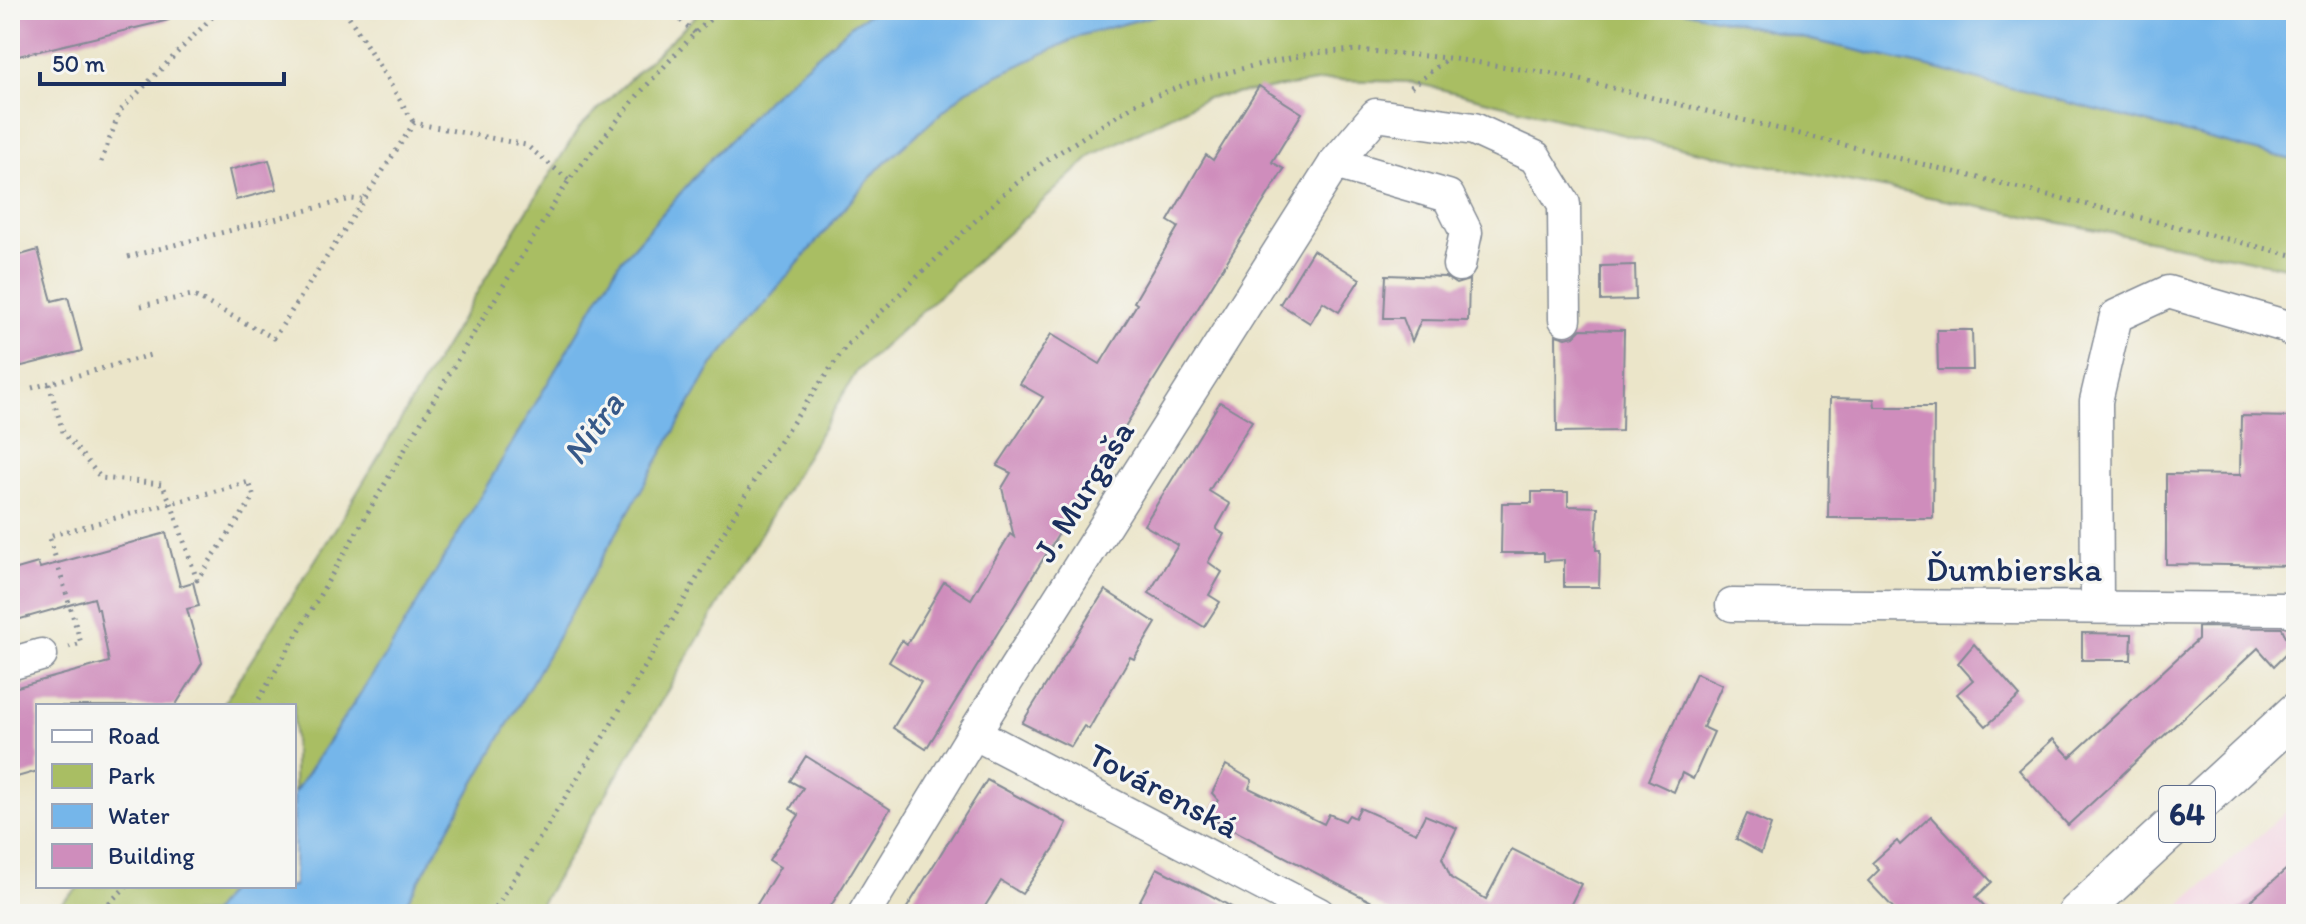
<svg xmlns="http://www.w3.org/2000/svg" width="2306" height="924" font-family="Itim,sans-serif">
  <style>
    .built { fill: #f3cfe0 }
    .green { fill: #a9be63; stroke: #627660; stroke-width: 2 }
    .water { fill: #75b6ea; stroke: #4872a4; stroke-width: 2 }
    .building { fill: #cf8dbc }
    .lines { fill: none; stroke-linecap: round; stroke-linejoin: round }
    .minor-casing { stroke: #838a94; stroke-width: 35 }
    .major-casing { stroke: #838a94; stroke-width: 43 }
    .path { stroke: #838a94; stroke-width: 5; stroke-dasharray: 2 6; stroke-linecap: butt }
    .minor { stroke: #fff; stroke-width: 32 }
    .major { stroke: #fff; stroke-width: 40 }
    .labels { text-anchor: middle; stroke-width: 6; stroke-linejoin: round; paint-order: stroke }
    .shield { fill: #f6f6f2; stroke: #5d6b8a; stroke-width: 2 }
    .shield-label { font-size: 32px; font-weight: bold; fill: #1b2f5e }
    .street-label { font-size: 34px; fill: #1b2f5e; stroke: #f6f6f2 }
    .water-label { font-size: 36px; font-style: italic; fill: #365888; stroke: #f6f6f2 }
  </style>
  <rect width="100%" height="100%" fill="#f6f6f2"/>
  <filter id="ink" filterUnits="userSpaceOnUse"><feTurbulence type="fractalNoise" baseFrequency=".0125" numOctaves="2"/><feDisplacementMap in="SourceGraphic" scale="16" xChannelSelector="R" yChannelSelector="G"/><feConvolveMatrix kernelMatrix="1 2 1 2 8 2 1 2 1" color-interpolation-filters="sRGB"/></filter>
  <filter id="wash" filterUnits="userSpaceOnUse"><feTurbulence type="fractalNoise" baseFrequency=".006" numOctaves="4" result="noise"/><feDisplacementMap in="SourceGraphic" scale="32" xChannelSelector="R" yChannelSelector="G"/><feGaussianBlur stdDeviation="1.8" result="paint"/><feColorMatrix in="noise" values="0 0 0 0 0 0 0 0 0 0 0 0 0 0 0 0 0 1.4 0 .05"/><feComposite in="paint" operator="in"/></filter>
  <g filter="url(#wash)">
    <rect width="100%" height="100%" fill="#ebe5c9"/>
    <path class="built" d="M2296 803V914H2170Z"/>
    <g class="green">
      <path d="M702 10H876L853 24 768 99 705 165 619 263 388 653 294 793V706H222L337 526 502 251 579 128Z"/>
      <path d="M1175 10H1680L1925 66 2296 161V269L1664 145 1412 82 1330 80 1206 98 1093 155 857 371 535 914H400L712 365 877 170 967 90 1082 35Z"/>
      <path d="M80 886H232L211 914H49Z"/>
    </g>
    <g class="water">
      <path d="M876 10H1175L1082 35 967 90 877 170 712 365 400 914H211L232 886H294V793L388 652 619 263 705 165 768 99 853 24Z"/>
      <path d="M1680 10H2296V161L1925 66Z"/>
    </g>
    <g id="blocks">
      <g class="building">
        <path d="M10 10H168L169 20 10 58Z"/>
        <path d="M1259 86 1302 113 1272 162 1284 169 926 749 893 728 921 682 889 662 902 640 907 644 944 582 971 599 1010 534 1014 537 1002 488 1011 473 997 466 1043 397 1020 384 1051 334 1100 364 1137 304 1134 302 1178 227 1168 221 1206 155 1213 160Z"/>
        <path d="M269 160 277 189 236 200 229 170Z"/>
        <path d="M38 250 52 301 68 297 82 351 10 369V258Z"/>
        <path d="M1313 250 1360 279 1339 312 1323 302 1310 323 1280 304Z"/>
        <path d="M1635 265 1636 300 1601 301V266Z"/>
        <path d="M1386 275 1445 277 1456 284 1469 280 1468 321 1421 320 1412 341 1403 318H1384Z"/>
        <path d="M1581 329 1624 330 1622 431 1557 432 1556 335 1566 338 1574 336Z"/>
        <path d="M1937 330H1972L1973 370H1938Z"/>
        <path d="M1830 398 1874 399 1875 407H1934L1933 518H1828Z"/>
        <path d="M1220 402 1252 421 1209 491 1230 504 1216 529 1224 534 1208 562 1222 572 1209 595 1220 602 1204 627 1149 593 1178 545 1144 525Z"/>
        <path d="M2241 416 2296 417V566L2166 564V474L2240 475Z"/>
        <path d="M1532 492H1568V506L1598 507 1596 550H1600L1599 587H1564V560L1544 561V553H1501L1502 503H1532Z"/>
        <path d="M166 533 180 586 193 582 199 606 187 609 202 663 175 706H38V771L10 779V689L109 662 99 609H97L94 598 10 622V571L38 563 40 568Z"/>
        <path d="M1105 590 1156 623 1134 659 1130 657 1089 729 1084 726 1071 747 1022 723Z"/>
        <path d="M2198 627 2282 628 2291 649 2274 666 2258 648 2068 825 2019 770 2053 739 2070 757 2198 639Z"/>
        <path d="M2082 633 2132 634 2131 660H2082Z"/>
        <path d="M1974 644 2020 696 1986 726 1957 694 1973 680 1958 663Z"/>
        <path d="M1696 673 1722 685 1703 727 1714 732 1693 779 1682 773 1674 792 1648 780Z"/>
        <path d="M806 756 890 809 826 914H751L780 867 769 860 799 815 790 809 803 788 790 781Z"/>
        <path d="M1226 765 1252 780 1249 788 1324 824 1329 814 1345 821 1349 815 1355 818 1360 808 1416 833 1425 815 1457 828 1442 858 1451 878 1486 899 1512 849 1581 884 1566 914H1395L1208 817 1218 800 1212 793Z"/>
        <path d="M987 780 1067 823 1055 847 1022 894 1001 881 980 914H903Z"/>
        <path d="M1747 814 1771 825 1761 853 1736 839Z"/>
        <path d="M1931 816 1992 882 1976 897 1992 914H1899L1868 881 1879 870 1872 863 1897 841 1900 845Z"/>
        <path d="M2296 861V914H2235Z"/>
        <path d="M1157 868 1208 894 1244 914H1133Z"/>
      </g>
    </g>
  </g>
  <g filter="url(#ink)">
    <use href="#blocks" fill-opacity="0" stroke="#838a94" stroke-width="2"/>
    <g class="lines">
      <defs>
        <g id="minor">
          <path d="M1335 163 1448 196 1466 232 1459 265"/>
          <path d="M1732 605 2285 609 2296 612"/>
          <path d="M2097 607 2096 401 2116 316 2168 292 2285 326 2296 333"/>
          <path d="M10 664 41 655"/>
          <path d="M974 733 1319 914"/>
          <path d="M864 914 974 733 1335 163 1376 115 1474 129 1535 157 1564 204 1565 319"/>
        </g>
        <path id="major" d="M2078 914 2296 713"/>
      </defs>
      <use href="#minor" class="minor-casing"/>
      <use href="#major" class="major-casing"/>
      <g class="path">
        <path d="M345 10 414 123"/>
        <path d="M669 10 695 33"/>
        <path d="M1411 87 1447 59"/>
        <path d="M101 162 120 111 219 10"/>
        <path d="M128 257 351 199 362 200"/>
        <path d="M141 306 192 295 274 338 414 123 526 145 569 180"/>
        <path d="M49 384 63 432 101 478 162 484 171 503 197 580 254 497 249 482 49 536 81 643 69 647"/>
        <path d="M32 388 154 354"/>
        <path d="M255 706 459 357 569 180 638 95 695 33 720 10"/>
        <path d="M97 914 127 886"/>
        <path d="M492 914 610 726 764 464 846 346 1003 194 1044 162 1137 103 1189 83 1252 66 1314 53 1357 50 1448 58 1560 75 2296 256"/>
      </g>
      <use href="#minor" class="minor"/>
      <use href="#major" class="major"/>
    </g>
  </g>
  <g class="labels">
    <rect class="shield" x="2159" y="786" width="56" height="56" rx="6"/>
    <g class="shield-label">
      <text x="2187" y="825">64</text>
    </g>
    <g class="street-label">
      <text transform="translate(1083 491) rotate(-58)" y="12">J. Murgaša</text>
      <text x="2014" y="581">Ďumbierska</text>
      <text transform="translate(1164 790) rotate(28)" y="12">Továrenská</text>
    </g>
    <g class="water-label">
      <text transform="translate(592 428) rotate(-55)" y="13">Nitra</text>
    </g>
  </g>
  <rect width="2306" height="924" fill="none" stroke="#f6f6f2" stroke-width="40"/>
  <rect x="36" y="704" width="260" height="184" fill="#f6f6f2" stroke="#9ea6b7" stroke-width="2"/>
  <rect x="52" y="730" width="40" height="12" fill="#ffffff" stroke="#9ea6b7" stroke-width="2"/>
  <text x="108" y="744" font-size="24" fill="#1b2f5e">Road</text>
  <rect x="52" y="764" width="40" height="24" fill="#a9be63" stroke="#9ea6b7" stroke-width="2"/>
  <text x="108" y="784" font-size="24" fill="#1b2f5e">Park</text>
  <rect x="52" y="804" width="40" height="24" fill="#75b6ea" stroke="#9ea6b7" stroke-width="2"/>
  <text x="108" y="824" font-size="24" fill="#1b2f5e">Water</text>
  <rect x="52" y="844" width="40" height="24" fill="#cf8dbc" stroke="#9ea6b7" stroke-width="2"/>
  <text x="108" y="864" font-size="24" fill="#1b2f5e">Building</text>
  <path d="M40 72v12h244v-12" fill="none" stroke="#1b2f5e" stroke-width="4"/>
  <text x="52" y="72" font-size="24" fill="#1b2f5e" stroke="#f6f6f2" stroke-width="6" paint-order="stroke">50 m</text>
</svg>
